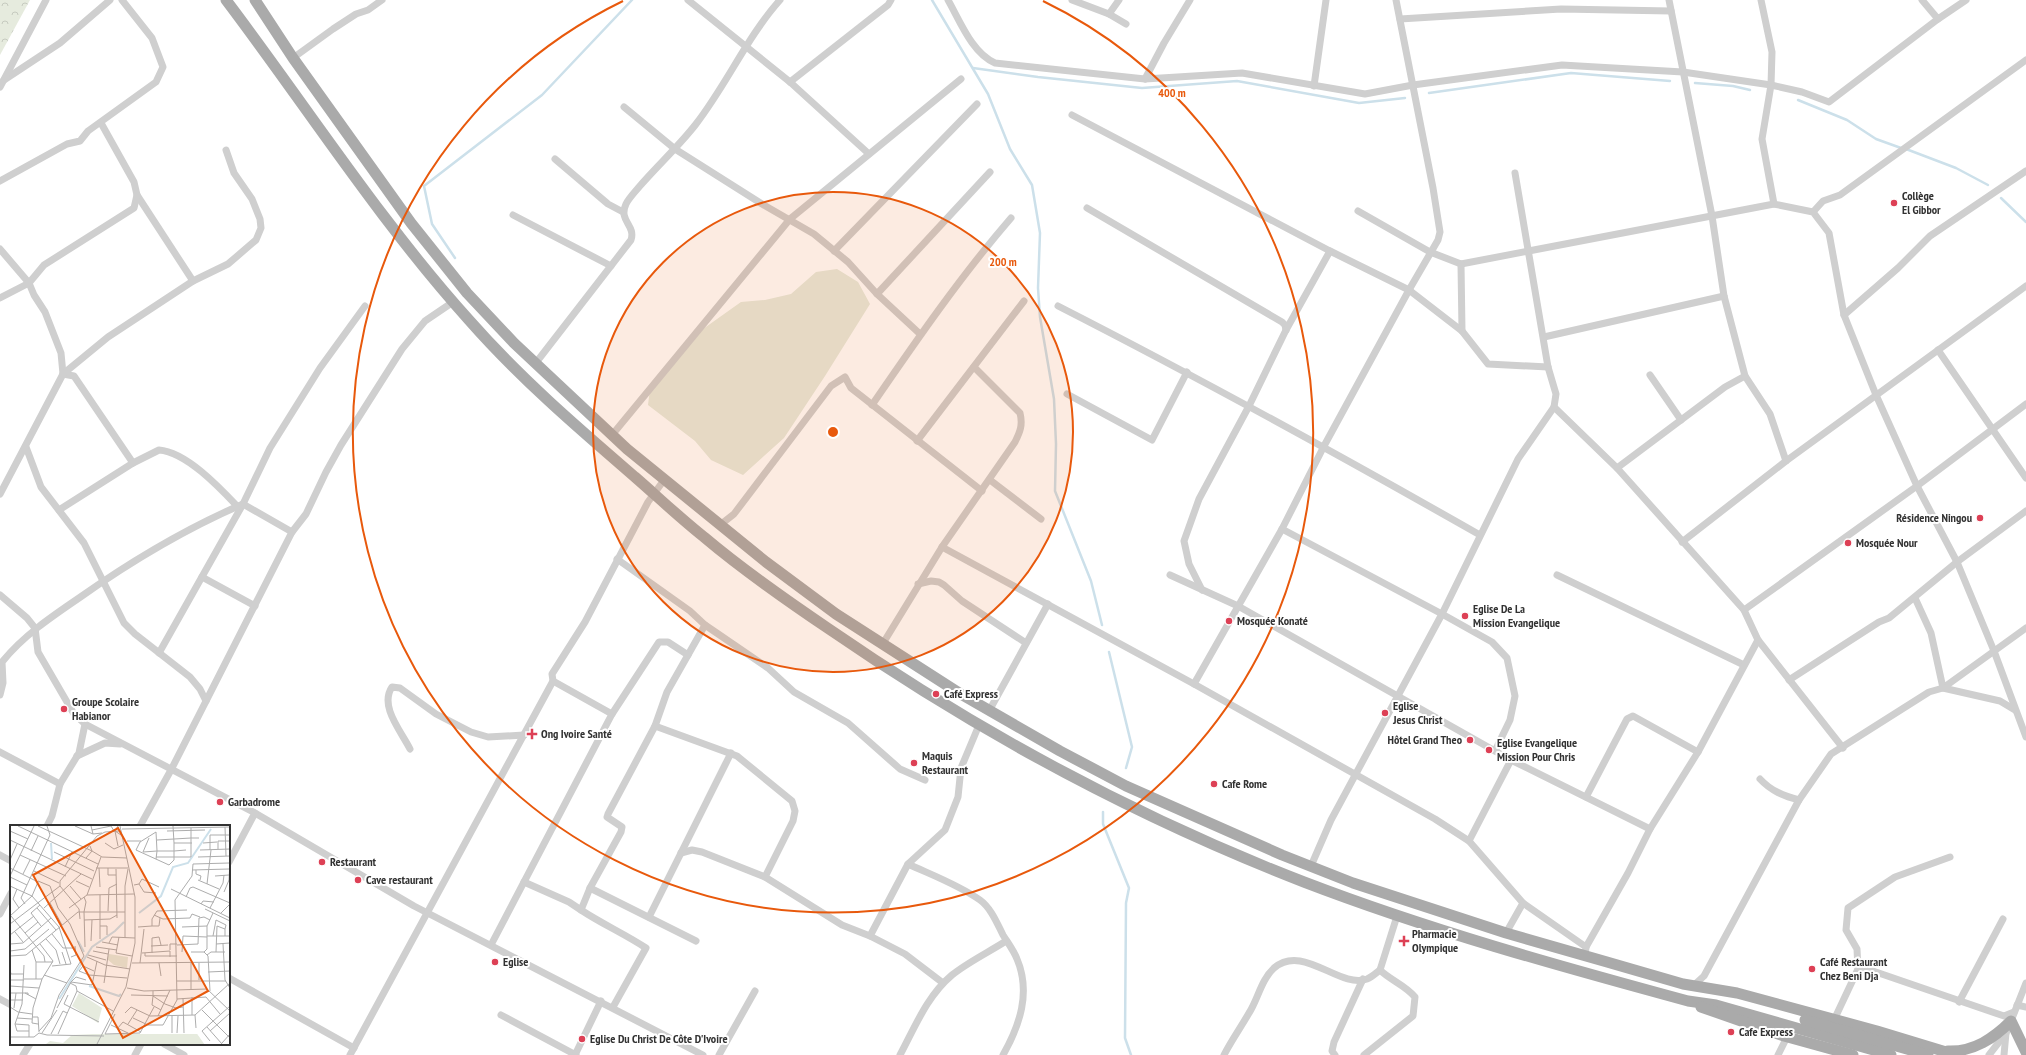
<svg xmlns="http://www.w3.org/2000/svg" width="2026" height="1055" font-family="'PT Sans Narrow',sans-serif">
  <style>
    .grass { fill: #e6ebde }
    .park { fill: url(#park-crowns) }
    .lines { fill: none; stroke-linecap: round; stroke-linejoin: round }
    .stream { stroke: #cce0ea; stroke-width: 2.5 }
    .minor { stroke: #cfcfcf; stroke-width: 7 }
    .primary { stroke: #aaa; stroke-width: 11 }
    .ring { fill: none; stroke: #e8590c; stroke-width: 2 }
    .poi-dot { fill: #dd4055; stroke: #fff; stroke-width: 1.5 }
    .labels { text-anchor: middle; stroke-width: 4; stroke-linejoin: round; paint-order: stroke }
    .poi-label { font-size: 12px; font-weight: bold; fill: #323232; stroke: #fff; text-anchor: start }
    .inset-river { fill: none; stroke: #cce0ea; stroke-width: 2 }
    .inset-road { fill: none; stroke: #adadad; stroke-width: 1 }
    .view { fill: #e8590c; fill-opacity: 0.15; stroke: #e8590c; stroke-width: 2 }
    .inset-edge { fill: none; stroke: #323232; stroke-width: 2 }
    .centre { fill: #e8590c; stroke: #fff; stroke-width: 2 }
    .ring-label { font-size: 12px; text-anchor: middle; font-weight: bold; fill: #e8590c; stroke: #fff; stroke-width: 4; stroke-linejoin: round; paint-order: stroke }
  </style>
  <defs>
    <pattern id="park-crowns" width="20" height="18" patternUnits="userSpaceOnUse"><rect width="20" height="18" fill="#e6ebde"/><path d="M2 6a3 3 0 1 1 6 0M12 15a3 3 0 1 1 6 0" fill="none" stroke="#c6cabf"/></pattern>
  </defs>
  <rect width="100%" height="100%" fill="#fff"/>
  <path class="grass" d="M837 269 858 282 870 304 825 376 784 438 743 475 711 460 695 441 648 405 650 389 703 329 741 302 765 300 791 294 816 272Z"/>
  <path class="park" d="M0 0H30L0 55Z"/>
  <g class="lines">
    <g class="stream">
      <path d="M932 0 988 94 1010 149 1032 185 1040 233 1038 288 1040 317 1054 399 1056 444 1055 491 1091 581 1102 625"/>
      <path d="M973 68 1038 77 1142 88 1237 81 1359 103 1405 98"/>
      <path d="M1695 83 1733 86 1750 90"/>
      <path d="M1429 93 1571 73 1670 81"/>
      <path d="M1798 100 1847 120 1876 139 1901 148"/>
      <path d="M1906 149 1956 168 1988 185"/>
      <path d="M2001 198 2026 222"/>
      <path d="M455 258 432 224 424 186 542 95 632 0"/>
      <path d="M1109 652 1132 747 1126 768"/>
      <path d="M1103 812V824L1129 888 1126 903 1125 1038 1131 1055"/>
    </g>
    <g class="minor">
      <path d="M688 0 790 82 869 154"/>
      <path d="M948 0C960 21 972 53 995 63L1145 79 1242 73 1365 94 1413 85 1562 65 1579 66 1683 72 1771 85 1802 92 1829 102 1938 19"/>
      <path d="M1072 0 1109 14 1126 24"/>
      <path d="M1669 0 1712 216 1724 296 1745 376 1770 414 1786 461"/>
      <path d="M1761 0 1772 52 1771 85 1762 139 1774 204 1813 212 1829 233 1844 315 1876 395 1917 486 1957 562 1994 651 2026 737"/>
      <path d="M1922 0 1938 19 1966 0"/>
      <path d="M1109 14 1119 0"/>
      <path d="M1400 19 1561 9 1671 11"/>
      <path d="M293 58 333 29 356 14 368 10 382 0"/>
      <path d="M1145 79 1164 43 1190 0"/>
      <path d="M4 80 60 43 110 0"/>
      <path d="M790 82 888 5 891 0"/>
      <path d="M1314 86 1326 0"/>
      <path d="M0 87 46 0"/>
      <path d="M624 107 675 149 762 204 814 234 848 262 877 294 920 334"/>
      <path d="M1072 115 1330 251 1409 290 1462 331 1488 364 1548 367"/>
      <path d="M101 123 134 182 137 195 193 281"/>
      <path d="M555 159 608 204 623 212"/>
      <path d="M0 181 67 144 80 141 88 131 156 82 163 67 152 38 122 0"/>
      <path d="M1087 208 1282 322 1285 325 1286 330"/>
      <path d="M1358 211 1430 252 1461 264 1774 204"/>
      <path d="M1813 212 1823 201 1840 195 2026 60"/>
      <path d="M513 215 611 266"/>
      <path d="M0 249 29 283 34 295 45 312 61 353 63 374"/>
      <path d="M834 251 977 104"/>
      <path d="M1461 264 1462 331"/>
      <path d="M877 294 990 172"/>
      <path d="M0 298 29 283 44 265 134 208 137 195"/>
      <path d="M1058 306C1201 379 1341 456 1480 535"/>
      <path d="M1844 315 1898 268 1930 236 2026 171"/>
      <path d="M1544 337 1724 296"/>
      <path d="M1938 350 2026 478"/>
      <path d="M535 364 631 240C636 225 618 221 626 204 629 198 635 192 639 187 658 165 679 146 696 124 727 84 747 37 780 0"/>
      <path d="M63 374 74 376 133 463"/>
      <path d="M1650 375 1681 420"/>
      <path d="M1067 394 1152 440 1187 372"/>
      <path d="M872 405C916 341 960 277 1011 218"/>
      <path d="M1554 407 1617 468 1744 610 1758 640 1843 748"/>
      <path d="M612 435 790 219 961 79"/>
      <path d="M917 441 1024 301"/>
      <path d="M26 447 41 487 84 543 124 623 135 634 190 677 200 689 206 701"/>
      <path d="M1617 468 1725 387 1745 376"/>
      <path d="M990 480 1041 519"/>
      <path d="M0 494 63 374 108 337 193 281 228 264 256 240 261 228 260 219 252 199 234 173 226 150"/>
      <path d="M59 510 133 463 159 450C186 452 219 487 237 506"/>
      <path d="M720 525 734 514 831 386 845 377 851 388 982 491"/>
      <path d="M1282 529 1442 614 1492 642 1507 658 1515 696 1510 720 1495 751"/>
      <path d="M1682 542 1786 461 2026 286"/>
      <path d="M942 547 1194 684 1435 819 1469 841 1523 903 1586 947 1585 956"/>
      <path d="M617 559 690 611 705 625 768 668 794 692 848 723 900 769 925 780"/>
      <path d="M1170 575 1238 606 1511 760 1650 829"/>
      <path d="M1557 575 1744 665"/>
      <path d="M202 577 255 606"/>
      <path d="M918 584 931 581 939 582 944 585 962 601 1026 643"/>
      <path d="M1202 590 1189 564 1184 541 1199 499 1249 406 1286 330 1330 251"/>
      <path d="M0 595 27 618 35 628 38 652 74 714 85 724 255 813 414 906 703 1055"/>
      <path d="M1915 598 1931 633 1943 688 2026 628"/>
      <path d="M1744 610 1917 486 2026 404"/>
      <path d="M882 645 942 547 1015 442C1020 432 1023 425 1020 413L974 367"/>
      <path d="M159 653 243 504 270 448 320 368 365 306"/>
      <path d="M1789 680 1879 622 1889 618 1957 562 2026 511"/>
      <path d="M553 681 612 714"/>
      <path d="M1194 684 1282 529 1324 446 1409 290 1438 240 1440 232 1433 188 1396 0"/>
      <path d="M0 695 3 683 2 662C23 636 51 617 79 598 130 562 185 529 243 504L292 532"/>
      <path d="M989 711 1048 604"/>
      <path d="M655 726 737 756 792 801 795 811 793 821 765 877 702 852 692 850 681 853"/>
      <path d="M410 749C401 731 379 706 392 687L400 688 436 714 471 732 488 737 524 735"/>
      <path d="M0 752 60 784"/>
      <path d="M77 756 105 743 120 744"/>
      <path d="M1760 779C1771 791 1784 796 1799 800"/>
      <path d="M1586 797 1627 719 1633 716 1698 752"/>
      <path d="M47 826 52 816 60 784 79 753 85 724"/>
      <path d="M140 826 171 770 292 532 306 514 326 472 341 445 402 349 425 321 453 302"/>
      <path d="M1469 841 1511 760"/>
      <path d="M0 855 11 861"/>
      <path d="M229 862 255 813"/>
      <path d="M908 864 945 830 958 797 961 768 979 725"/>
      <path d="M1311 866 1331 820 1442 614 1518 459 1554 407 1556 394 1548 367 1515 173"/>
      <path d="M765 877 842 925 870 936"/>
      <path d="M524 882 569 902 581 910 590 888 621 832 622 827 607 817 608 814 655 726 667 692 705 625"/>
      <path d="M590 888 696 941"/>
      <path d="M581 910C602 924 625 934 646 948L613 1007"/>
      <path d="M0 914 11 893"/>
      <path d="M649 917 731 753"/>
      <path d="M1506 933 1523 903"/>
      <path d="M491 945 612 714 659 642H668L688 655"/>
      <path d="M1586 947 1628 873 1650 829 1698 752 1758 640"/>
      <path d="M1858 969 1870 970 2004 1016 2014 1012"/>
      <path d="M229 978 354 1048"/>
      <path d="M943 983 905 954 870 936 908 864C932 875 959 885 980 900 991 908 997 923 1003 935 1008 943 1014 951 1017 959 1031 992 1020 1025 1003 1055"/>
      <path d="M1693 986 1704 976 1799 800 1831 754 1929 692 1943 688 2000 701 2015 710"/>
      <path d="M0 999 11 1005"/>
      <path d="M1959 1002 2003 919"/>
      <path d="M2017 1005 2026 1007"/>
      <path d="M501 1015 576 1055"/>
      <path d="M2013 1016 2026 983"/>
      <path d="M1834 1020 1858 969 1857 949 1846 930 1848 908 1895 877 1950 857"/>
      <path d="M164 1044 184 1055"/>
      <path d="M23 1055 30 1044"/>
      <path d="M135 1055 141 1044"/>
      <path d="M350 1055 553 681 552 674 585 622 648 502 664 480"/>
      <path d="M575 1055 601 1001"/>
      <path d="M719 1055 755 991"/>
      <path d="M900 1055C915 1027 927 996 952 975 968 962 989 952 1006 941"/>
      <path d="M1224 1055C1231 1041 1241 1027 1249 1013 1258 999 1261 980 1274 968 1303 943 1339 989 1367 979 1372 977 1376 973 1380 970"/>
      <path d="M1335 1055 1332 1051 1334 1042 1363 979"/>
      <path d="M1364 1055 1413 1016 1415 997C1405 985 1390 980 1380 970L1397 916"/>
      <path d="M1778 1055 1786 1039 1784 1036"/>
      <path d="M1989 1055 2006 1033 2009 1026"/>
      <path d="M2004 1055 2006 1033"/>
    </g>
    <g class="primary">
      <path d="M226 0C307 107 379 220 469 320 520 378 577 427 635 477 658 497 680 518 704 537 743 570 786 600 829 629 977 731 1136 817 1304 882 1429 930 1559 966 1688 1001L1716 1005 1891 1055"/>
      <path d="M255 0 293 58 411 223 467 293 514 343 627 449 766 562 836 614 959 693 1060 751 1126 786 1282 855 1353 883 1506 933 1607 962 1683 984 1737 993 1877 1031 1956 1055"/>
      <path d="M1701 1007 1784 1036 1853 1055"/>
      <path d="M1805 1020 1928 1055"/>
      <path d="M1948 1051C1974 1052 1994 1038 2011 1021L2026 1052"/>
    </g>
  </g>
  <circle cx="833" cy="432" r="240" fill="#e8590c" fill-opacity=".12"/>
  <g class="ring">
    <circle cx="833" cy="432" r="240"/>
    <path d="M1043 1A480 480 0 1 1 623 1"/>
  </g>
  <g class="poi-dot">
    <circle cx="1894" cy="203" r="4"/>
    <circle cx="1980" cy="518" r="4"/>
    <circle cx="1848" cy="543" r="4"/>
    <circle cx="1465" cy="616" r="4"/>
    <circle cx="1229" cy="621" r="4"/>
    <circle cx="936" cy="694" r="4"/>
    <circle cx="64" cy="709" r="4"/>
    <circle cx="1385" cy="713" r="4"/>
    <path d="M530 728h4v4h4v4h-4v4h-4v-4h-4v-4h4z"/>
    <circle cx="1470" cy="740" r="4"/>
    <circle cx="1489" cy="750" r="4"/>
    <circle cx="914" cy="763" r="4"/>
    <circle cx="1214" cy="784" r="4"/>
    <circle cx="220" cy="802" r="4"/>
    <circle cx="322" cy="862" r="4"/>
    <circle cx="358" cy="880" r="4"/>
    <path d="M1402 935h4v4h4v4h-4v4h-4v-4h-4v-4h4z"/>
    <circle cx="495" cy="962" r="4"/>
    <circle cx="1812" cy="969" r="4"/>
    <circle cx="1731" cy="1032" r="4"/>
    <circle cx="582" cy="1039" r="4"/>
  </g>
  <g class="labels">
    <g class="poi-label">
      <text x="1902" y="200">Collège<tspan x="1902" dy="14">El Gibbor</tspan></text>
      <text x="1972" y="522" text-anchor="end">Résidence Ningou</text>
      <text x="1856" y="547">Mosquée Nour</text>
      <text x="1473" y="613">Eglise De La<tspan x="1473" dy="14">Mission Evangelique</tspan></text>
      <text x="1237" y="625">Mosquée Konaté</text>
      <text x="944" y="698">Café Express</text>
      <text x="72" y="706">Groupe Scolaire<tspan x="72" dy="14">Habianor</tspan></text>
      <text x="1393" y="710">Eglise<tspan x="1393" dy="14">Jesus Christ</tspan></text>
      <text x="541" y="738">Ong Ivoire Santé</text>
      <text x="1462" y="744" text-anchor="end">Hôtel Grand Theo</text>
      <text x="1497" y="747">Eglise Evangelique<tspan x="1497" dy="14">Mission Pour Chris</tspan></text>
      <text x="922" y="760">Maquis<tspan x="922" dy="14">Restaurant</tspan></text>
      <text x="1222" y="788">Cafe Rome</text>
      <text x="228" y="806">Garbadrome</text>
      <text x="330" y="866">Restaurant</text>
      <text x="366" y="884">Cave restaurant</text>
      <text x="1412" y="938">Pharmacie<tspan x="1412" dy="14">Olympique</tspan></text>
      <text x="503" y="966">Eglise</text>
      <text x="1820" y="966">Café Restaurant<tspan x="1820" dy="14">Chez Beni Dja</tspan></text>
      <text x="1739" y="1036">Cafe Express</text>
      <text x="590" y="1043">Eglise Du Christ De Côte D'Ivoire</text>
    </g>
  </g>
  <g transform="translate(10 825)">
    <rect width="220" height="220" fill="#fff"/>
    <path d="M99 129 118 132 117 143 104 140 97 134ZM69 168 92 183 88 198 62 181Z" fill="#e6ebde"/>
    <path d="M83 209H187L194 219H36L40 216 53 218 62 210Z" fill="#e6ebde"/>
    <path d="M187 209 194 219H90L95 211Z" fill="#e6ebde"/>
    <path class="inset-river" d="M41 18 42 34M129 88 151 71 163 42 178 38 201 4M68 116 74 127M79 161 109 171 111 169M49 174 82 122 105 106 114 97"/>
    <path class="inset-road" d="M8 1 88 39M28 1 82 26 76 33M65 1 83 9M81 1 83 9 92 8M108 1 105 6 111 10M163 1 164 18M215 2 216 31M112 4 220 2M82 5 101 1 104 6M0 6 18 14M105 6 108 21M157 6 195 5M146 7 130 17 126 25 159 40 164 35V26M0 15 82 54M147 15 181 13V3M117 16H131M95 18 104 24 113 20M193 18 207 17M80 21 82 26 92 32 117 33M208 24V16H220M176 25 164 26V18H182M190 25 220 24M200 25V10H220M21 26 28 11M44 27 84 46M133 27 147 26 146 7M133 27 139 13M10 30 56 51M146 32H181V13H189M188 32 220 31M146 34 147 26H164M0 35 7 19M55 42 62 27M0 43 28 57 22 71 0 91M86 43H118M89 43 90 62M98 43V50H106M106 44 107 93M182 45 219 44M186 45V49L191 51 190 55M24 46 49 58M13 49 20 35M0 51 24 1M205 51 219 50M0 52 17 60M188 55 209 64M28 56 40 61 48 83 60 99 74 131 49 170 41 193 29 206M66 56 79 62M129 59 134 67 146 68M197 59 201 25M124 60 129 59 132 54 149 62M0 61 22 71 49 102 61 139 42 141M50 61 69 84 70 94M60 61 71 74M7 64 3 74 9 83M161 64 220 93M214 67 219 55 220 36M77 70 91 32M90 70V114M74 72 76 77 74 87 75 122M176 72 180 63 183 62 220 78M40 78 52 100M15 79 11 73 40 10 37 1M191 79 193 76 204 77M30 80 21 88 31 101M27 83 46 105M34 83 71 49M59 83 77 70 124 69M200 83 213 58 214 50M195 84 220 96M98 86 99 63 107 59M211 88 220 79M144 90 153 94 180 93 182 89 190 92M1 91 34 131 35 137M150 93 149 101H142V94L147 86 177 85M74 95 100 94 107 90M0 99 50 61V56L87 11 95 7 109 6M90 101H97V110M207 101 215 104V111M128 102 142 101M172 102 197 101M5 107 13 117M15 108 28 97M42 109 53 123H65M0 110 24 91M197 111H220M203 111 206 95 216 100 215 104M109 112 106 128 122 131M115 113V61L118 44M36 114 46 125 50 139M81 116 82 95M92 117 108 120M99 118 102 112 125 113M0 119 13 118 41 93M206 119 220 118M213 119 215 155 220 163M167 120 188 119 189 93 194 92 200 95M141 121 158 120M86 122 107 125M22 125 26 137M160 125V119H167M0 126 15 124 39 104M83 126 98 129M52 127 56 139M172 127 173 111 197 112M181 127H194L197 124V101L203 88M194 127 198 131 200 166M206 127 207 101M132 128 160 126V132M135 128V131H167M142 128V113L149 112 151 120M78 130 96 135M197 130 201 127H215M0 131 16 130 68 87H115M61 132 66 130 65 121M77 132 95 140 120 144M122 138 220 137M130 138 134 104M149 138 151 151M189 138V155M14 140 12 179 5 199 7 206H19M0 145 1 149H14M84 146 73 141 69 146 79 150 117 153M198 147 220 146M34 150 57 158M14 154H32M26 154V137H43M0 155H14M167 156H216M61 157 66 152 76 155M60 158 66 161 67 166 103 186M94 158 99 124M0 161 29 163M117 163 134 166 197 164 220 186M181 164V138M143 166V171L155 179 166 183 173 182M0 168H18V170M15 168 26 174M58 170 54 179 89 197M121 170 158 171M143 171 142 180 151 185M182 172V190M173 173 174 208M167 174 196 172 210 189M0 175H13M0 182 8 187 22 189M4 183 6 168M47 183 61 157 82 160 87 136M192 185 220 213M115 188 121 182 140 191 185 190 220 158M185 190 186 203M148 191 160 165M162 191V208M22 192H28L29 207M7 193 22 194M123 193 138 200H153L167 175 165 75 182 51 183 39 219 38M5 199 19 200V212M28 199 22 198 23 183 32 154 43 136 30 119M118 199 127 185M101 200 118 208M197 202 212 219M107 204 113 197 131 207M200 206 220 188M29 208 37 210 94 211M32 208 47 185M167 208 168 191M41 209 53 186 57 188M48 209 67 166M95 209 130 208 144 182M95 209 105 189M0 212H24L29 208M200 216 192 206 220 181M212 218 220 209M87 219 116 162 125 118V72L110 1"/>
    <path class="view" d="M108 3 198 166 113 213 23 50Z"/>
    <rect width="220" height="220" class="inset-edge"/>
  </g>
  <circle cx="833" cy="432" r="6" class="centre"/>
  <g class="ring-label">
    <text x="1172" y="97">400 m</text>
    <text x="1003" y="266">200 m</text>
  </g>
</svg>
